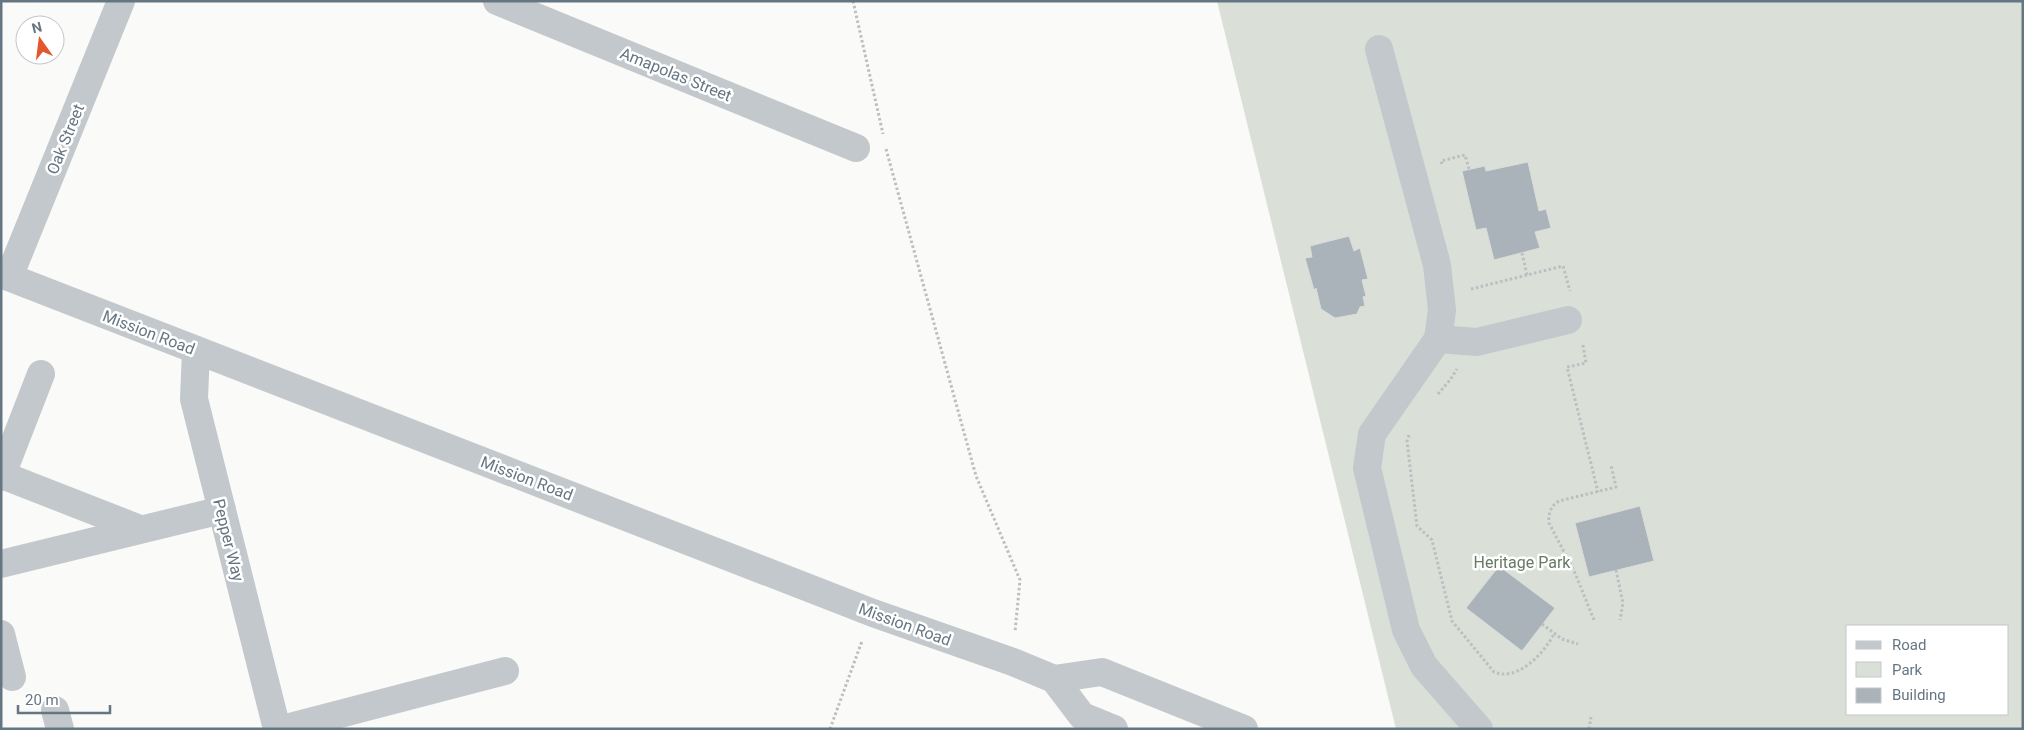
<svg xmlns="http://www.w3.org/2000/svg" width="2024" height="730" font-family="Roboto,sans-serif">
  <style>
    .green { fill: #dadfd7; fill-rule: evenodd }
    .building { fill: #aab3b9; stroke: #dcdcda }
    .lines { fill: none; stroke-linecap: round; stroke-linejoin: round }
    .path { stroke: #bbbfc2; stroke-width: 3; stroke-dasharray: 2.5 2.5; stroke-linecap: butt }
    .minor { stroke: #c3c8cc; stroke-width: 28 }
    .labels { text-anchor: middle; stroke-width: 5; stroke-linejoin: round; paint-order: stroke }
    .street-label { font-size: 16px; fill: #657683; stroke: #fff }
    .park-label { font-size: 16px; fill: #687a64; stroke: #fff }
  </style>
  <rect width="100%" height="100%" fill="#fafaf8"/>
  <path class="green" d="M1217 1H2023V729H1396ZM1848 626H2008V714H1848Z"/>
  <g class="building">
    <path d="M1528 162 1539 211 1546 209 1551 228 1535 232 1540 248 1494 260 1486 228 1476 230 1462 171 1485 166 1486 171Z"/>
    <path d="M1349 236 1354 251 1360 248 1368 279 1362 280 1366 296 1363 297 1365 306 1360 307 1357 314 1335 318 1321 309 1316 288 1314 290 1305 258 1312 257 1310 246Z"/>
    <path d="M1640 506 1654 561 1589 577 1575 523Z"/>
    <path d="M1499 566 1555 608 1522 651 1466 608Z"/>
  </g>
  <g class="lines">
    <g class="path">
      <path d="M853 1 883 134"/>
      <path d="M886 149 976 476 1020 580 1015 632"/>
      <path d="M1442 164 1441 161 1465 155 1469 169"/>
      <path d="M1522 253 1527 275"/>
      <path d="M1471 289 1563 266 1570 291"/>
      <path d="M1583 345 1586 363 1567 367 1598 492"/>
      <path d="M1438 394 1450 380 1457 369"/>
      <path d="M1409 435 1407 441 1417 526 1432 540 1452 621 1494 672C1518 682 1544 653 1554 634"/>
      <path d="M1616 570 1623 603 1620 620"/>
      <path d="M1594 620 1575 573 1549 523C1548 513 1551 506 1559 501L1616 487 1611 465"/>
      <path d="M1542 624 1562 639 1578 644"/>
      <path d="M830 729 862 641"/>
      <path d="M1589 729 1591 717"/>
    </g>
    <g class="minor">
      <path d="M497 1 856 148"/>
      <path d="M1379 49 1437 265 1442 310 1438 339 1372 434 1367 468 1406 630 1424 666 1479 729"/>
      <path d="M1 274 873 613 1013 662 1054 679 1082 716 1114 729"/>
      <path d="M9 277 121 1"/>
      <path d="M1438 339 1477 342 1568 320"/>
      <path d="M196 350 194 399 277 729"/>
      <path d="M2 475 140 529"/>
      <path d="M1 477 41 374"/>
      <path d="M1 564 222 510"/>
      <path d="M1 634 12 677"/>
      <path d="M1054 679 1102 672 1244 729"/>
      <path d="M55 710 60 729"/>
      <path d="M282 729 505 671"/>
    </g>
  </g>
  <g class="labels">
    <g class="street-label">
      <text transform="translate(676 74) rotate(22)" y="6">Amapolas Street</text>
      <text transform="translate(65 139) rotate(-68)" y="6">Oak Street</text>
      <text transform="translate(149 332) rotate(21)" y="6">Mission Road</text>
      <text transform="translate(527 478) rotate(21)" y="6">Mission Road</text>
      <text transform="translate(229 540) rotate(76)" y="6">Pepper Way</text>
      <text transform="translate(905 624) rotate(20)" y="6">Mission Road</text>
    </g>
    <g class="park-label">
      <text x="1522" y="568">Heritage Park</text>
    </g>
  </g>
  <rect width="2024" height="730" fill="none" stroke="#657683" stroke-width="5"/>
  <rect x="1846" y="625" width="162" height="90" fill="#ffffff" stroke="#c1c8cd"/>
  <rect x="1856" y="641" width="25" height="8" fill="#c3c8cc" stroke="#c1c8cd"/>
  <text x="1892" y="650" font-size="15" fill="#657683">Road</text>
  <rect x="1856" y="662" width="25" height="15" fill="#dadfd7" stroke="#c1c8cd"/>
  <text x="1892" y="675" font-size="15" fill="#657683">Park</text>
  <rect x="1856" y="688" width="25" height="15" fill="#aab3b9" stroke="#c1c8cd"/>
  <text x="1892" y="700" font-size="15" fill="#657683">Building</text>
  <g transform="translate(40 40) rotate(346)"><circle r="24" fill="#ffffff" stroke="#c1c8cd"/>
  <path d="M0-4L9 19L0 12L-9 19Z" fill="#e4572e"/>
  <text y="-8" font-size="14" font-weight="bold" text-anchor="middle" fill="#657683">N</text>
  </g>
  <path d="M18 705v8h92v-8" fill="none" stroke="#657683" stroke-width="2.5"/>
  <text x="25" y="705" font-size="15" fill="#657683" stroke="#ffffff" stroke-width="4" paint-order="stroke">20 m</text>
</svg>
